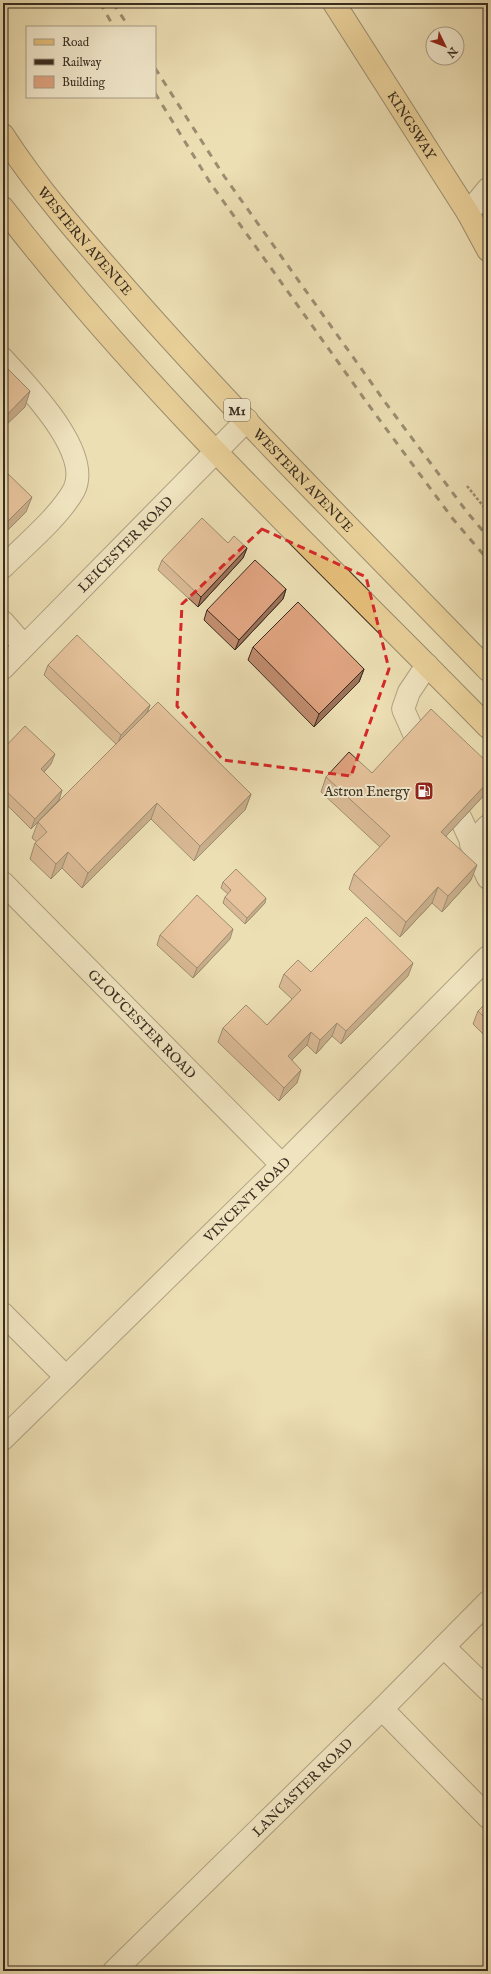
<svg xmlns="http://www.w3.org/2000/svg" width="491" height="1974" font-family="'IM FELL English',serif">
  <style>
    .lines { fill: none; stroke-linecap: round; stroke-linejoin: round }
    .minor-casing { stroke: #665a46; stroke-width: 24 }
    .major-casing { stroke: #392d21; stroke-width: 24 }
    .path { stroke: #392d21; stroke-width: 2.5; stroke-dasharray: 3 2; stroke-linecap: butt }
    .minor { stroke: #f3eace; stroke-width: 22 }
    .major { stroke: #e6c07a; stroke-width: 22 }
    .rail { stroke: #392d21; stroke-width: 3; stroke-dasharray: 7 7; stroke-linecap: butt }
    .wall { fill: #c18d6f; stroke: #392d21 }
    .shaded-wall { fill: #9d735a; stroke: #392d21 }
    .building { fill: #e0a481; stroke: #392d21 }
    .marked { fill: none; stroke: #d62828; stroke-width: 3; stroke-dasharray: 8 5; stroke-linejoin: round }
    .labels { text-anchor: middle; stroke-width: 4; stroke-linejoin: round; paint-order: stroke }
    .shield { fill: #f3eace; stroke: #716655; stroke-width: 1 }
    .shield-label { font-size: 13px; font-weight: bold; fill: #392d21 }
    .street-label { font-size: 14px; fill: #392d21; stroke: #f3eace }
    .poi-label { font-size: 14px; fill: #392d21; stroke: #f3eace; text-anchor: end }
  </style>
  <rect width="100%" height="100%" fill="#eddfb4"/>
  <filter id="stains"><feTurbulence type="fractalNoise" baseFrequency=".005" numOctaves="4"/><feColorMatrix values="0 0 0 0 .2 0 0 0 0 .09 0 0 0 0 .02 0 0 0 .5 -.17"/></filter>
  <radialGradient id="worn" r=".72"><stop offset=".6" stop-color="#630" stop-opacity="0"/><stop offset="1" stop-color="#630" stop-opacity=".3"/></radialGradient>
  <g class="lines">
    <defs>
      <g id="minor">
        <path d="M468 213 488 189"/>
        <path d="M3 359C27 386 93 452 74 490 60 516 24 546 3 567"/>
        <path d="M3 622 24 646"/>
        <path id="s1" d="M3 668 247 420"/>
        <path d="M415 736 403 709 409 692 427 665"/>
        <path d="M461 819 488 878"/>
        <path d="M471 844 488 826"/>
        <path id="s2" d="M3 883 282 1165"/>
        <path d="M3 1314 66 1377"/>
        <path id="s3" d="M3 1439 282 1165 488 957"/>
        <path d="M444 1647 488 1690"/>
        <path d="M382 1709 488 1817"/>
        <path id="s4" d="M114 1971 382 1709 488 1602"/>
      </g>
      <g id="major">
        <path id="s5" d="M334 3 468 213 488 250"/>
        <path id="s6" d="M3 135C43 197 94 252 142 307 253 432 372 550 488 670"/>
        <path d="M3 208C148 396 323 558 488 727"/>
      </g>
    </defs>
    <use href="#minor" class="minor-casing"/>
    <use href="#major" class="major-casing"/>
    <path class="path" d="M467 486 488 512"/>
    <use href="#minor" class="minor"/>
    <use href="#major" class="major"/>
    <g class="rail">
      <path d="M100 3 114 27"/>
      <path d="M113 3 129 27"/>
      <path d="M155 68 224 176 385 402 467 512 488 537"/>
      <path d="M155 93 211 184 373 411 453 519 488 560"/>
    </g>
  </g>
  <g class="wall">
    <path d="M228 543 247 548 243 558 198 607 158 570 162 560Z"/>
    <path d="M286 589 283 599 235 650 204 620 207 610Z"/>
    <path d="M253 647 364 669 359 682 314 727 248 660Z"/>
    <path d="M48 665 150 705 147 713 251 794 245 810 194 861 151 819 82 888 62 868 51 879 30 859 35 843 37 842 32 838 38 822 116 744 44 675Z"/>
    <path d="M3 749 51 764 44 772 62 790 59 800 31 829 3 801Z"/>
    <path d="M488 763V791L446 836 471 880 442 912 432 903 400 937 349 889 354 874 380 847 321 792 326 777 372 773Z"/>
    <path d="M223 882 265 903 245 924 223 903 225 897 228 894 221 888Z"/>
    <path d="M160 935 230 939 193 978 157 945Z"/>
    <path d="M311 972 408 976 341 1044 332 1036 316 1054 307 1045 292 1060 297 1083 279 1101 218 1042 223 1028 267 1025 292 999 279 987 284 974Z"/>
    <path d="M488 1001V1039L473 1024 478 1011Z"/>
  </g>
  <g class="shaded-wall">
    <path d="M30 391 25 407 3 428V419Z"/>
    <path d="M32 497 26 512 3 535V526Z"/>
    <path d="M247 548 243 558 198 607 201 597Z"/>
    <path d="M286 589 283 599 235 650 239 640Z"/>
    <path d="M364 669 359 682 314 727 319 714Z"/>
    <path d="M150 705 146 715 117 745 121 735Z"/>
    <path d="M55 754 51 764 37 779 41 769Z"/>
    <path d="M488 782V791L436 847 441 832Z"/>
    <path d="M62 790 59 800 31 829 35 819Z"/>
    <path d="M251 794 245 810 194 861 200 846Z"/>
    <path d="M157 803 151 819 82 888 88 873Z"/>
    <path d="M68 852 62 868 51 879 56 864Z"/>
    <path d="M477 865 471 880 442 912 448 896Z"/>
    <path d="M438 887 432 903 400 937 406 922Z"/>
    <path d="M266 898 265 903 245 924 247 918Z"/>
    <path d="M233 929 230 939 193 978 197 968Z"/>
    <path d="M413 963 408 976 341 1044 346 1031Z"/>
    <path d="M337 1023 332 1036 316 1054 320 1040Z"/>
    <path d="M311 1032 307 1045 283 1069 288 1056Z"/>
    <path d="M301 1070 297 1083 279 1101 284 1088Z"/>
  </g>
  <g class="building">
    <path d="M3 364 30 391 3 419Z"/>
    <path d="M3 469 32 497 3 526Z"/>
    <path d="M202 518 228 543 234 536 247 548 201 597 162 560Z"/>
    <path d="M255 560 286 589 239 640 207 610Z"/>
    <path d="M298 602 364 669 319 714 253 647Z"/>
    <path d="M77 635 150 705 121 735 48 665Z"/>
    <path d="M158 702 251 794 200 846 157 803 88 873 68 852 56 864 35 843 47 832 38 822Z"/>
    <path d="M431 709 488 763V782L441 832 477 865 448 896 438 887 406 922 354 874 390 836 326 777 349 752 372 773Z"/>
    <path d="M25 726 55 754 41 769 62 790 35 819 3 788V749Z"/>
    <path d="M236 869 266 898 247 918 225 897 231 890 223 882Z"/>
    <path d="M197 895 233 929 197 968 160 935Z"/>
    <path d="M366 917 413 963 346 1031 337 1023 320 1040 311 1032 288 1056 301 1070 284 1088 223 1028 246 1005 267 1025 301 990 284 974 298 960 311 972Z"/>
    <path d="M488 1001V1021L478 1011Z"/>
  </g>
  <path d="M0 0H491V1974H0ZM262 529 366 577 389 669 351 776 223 760 177 706 182 604Z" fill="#eddfb4" fill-opacity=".55" fill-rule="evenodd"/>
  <path class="marked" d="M262 529 366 577 389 669 351 776 223 760 177 706 182 604Z"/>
  <defs>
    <symbol id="fuel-square" viewBox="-11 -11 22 22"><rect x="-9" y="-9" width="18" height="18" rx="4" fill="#8f2418" stroke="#f3eace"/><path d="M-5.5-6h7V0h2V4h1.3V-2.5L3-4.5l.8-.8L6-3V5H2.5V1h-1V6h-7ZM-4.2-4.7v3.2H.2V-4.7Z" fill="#fff"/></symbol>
  </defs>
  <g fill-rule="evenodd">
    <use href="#fuel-square" x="413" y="780" width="22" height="22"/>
  </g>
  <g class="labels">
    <rect class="shield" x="224" y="399" width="26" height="22" rx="3"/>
    <g class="shield-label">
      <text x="237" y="415">M1</text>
    </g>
    <g class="street-label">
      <text dy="5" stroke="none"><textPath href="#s5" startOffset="145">KINGSWAY</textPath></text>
      <text dy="5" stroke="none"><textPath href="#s6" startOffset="134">WESTERN AVENUE</textPath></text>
      <text dy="5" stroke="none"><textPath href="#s6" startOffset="458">WESTERN AVENUE</textPath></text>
      <text dy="5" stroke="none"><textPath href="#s1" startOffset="174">LEICESTER ROAD</textPath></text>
      <text dy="5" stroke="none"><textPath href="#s2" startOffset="198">GLOUCESTER ROAD</textPath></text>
      <text dy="5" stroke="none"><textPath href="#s3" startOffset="342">VINCENT ROAD</textPath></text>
      <text dy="5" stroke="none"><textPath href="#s4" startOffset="263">LANCASTER ROAD</textPath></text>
    </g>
    <g class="poi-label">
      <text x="410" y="796">Astron Energy</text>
    </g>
  </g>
  <rect width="491" height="1974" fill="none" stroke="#eddfb4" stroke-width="16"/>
  <rect x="4" y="4" width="483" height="1966" fill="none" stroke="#392d21" stroke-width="2"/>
  <rect x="8" y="8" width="475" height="1958" fill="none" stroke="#392d21"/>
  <rect x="26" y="26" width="130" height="72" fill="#f3eace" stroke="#a99e89"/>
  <rect x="34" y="39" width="20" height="6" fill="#e6c07a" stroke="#a99e89"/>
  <text x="62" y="46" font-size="12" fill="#392d21">Road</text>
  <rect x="34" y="59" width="20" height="6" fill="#392d21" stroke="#a99e89"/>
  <text x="62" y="66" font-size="12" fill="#392d21">Railway</text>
  <rect x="34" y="76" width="20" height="12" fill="#e0a481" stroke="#a99e89"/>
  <text x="62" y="86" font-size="12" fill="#392d21">Building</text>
  <g transform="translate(445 46) rotate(133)"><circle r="19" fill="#f3eace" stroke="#a99e89"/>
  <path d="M0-3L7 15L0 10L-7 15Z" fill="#8f2418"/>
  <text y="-6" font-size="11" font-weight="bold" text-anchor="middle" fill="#392d21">N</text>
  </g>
  <rect width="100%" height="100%" filter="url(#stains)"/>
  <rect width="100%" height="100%" fill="url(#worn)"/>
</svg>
